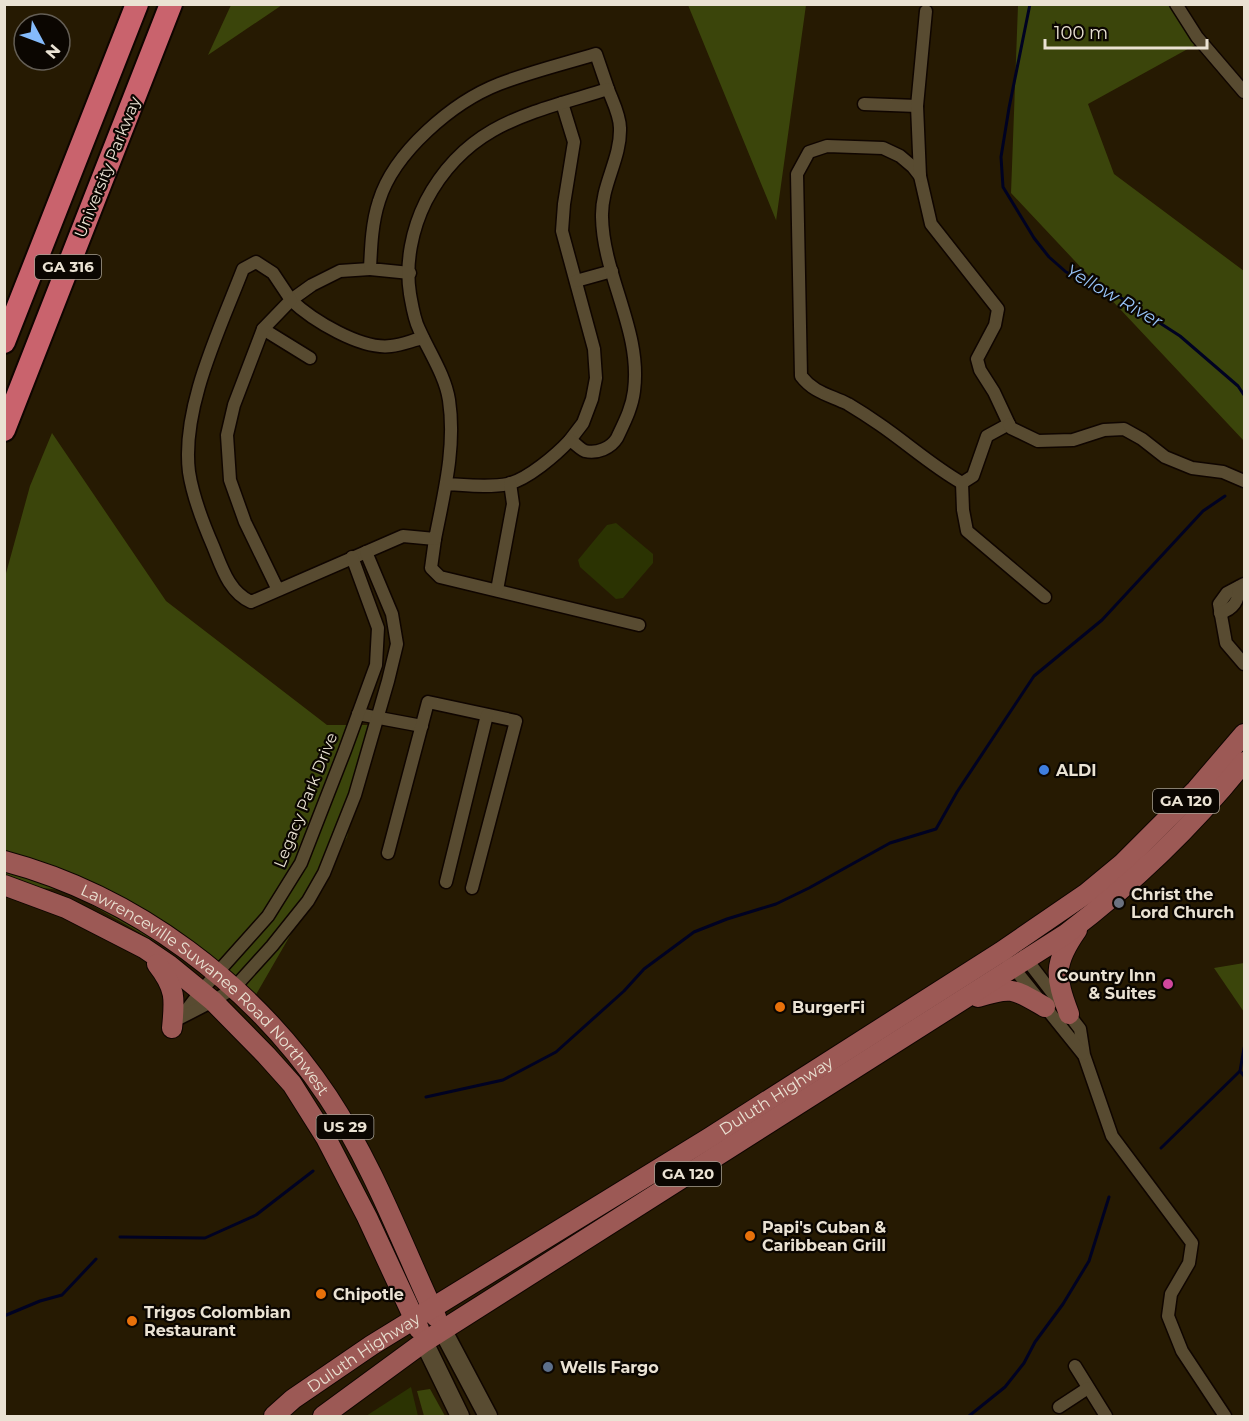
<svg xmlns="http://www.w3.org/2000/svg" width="1249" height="1421" font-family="Montserrat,sans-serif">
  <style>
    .green { fill: #2b3302 }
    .forest { fill: #3b450b }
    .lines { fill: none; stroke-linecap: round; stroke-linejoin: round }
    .stream { stroke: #000222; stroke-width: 3 }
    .street-casing { stroke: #0f0500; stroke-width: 15 }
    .secondary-casing { stroke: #0f0500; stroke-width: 21 }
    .primary-casing { stroke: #0f0500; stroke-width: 22 }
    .highway-casing { stroke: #0f0500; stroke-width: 26 }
    .street { stroke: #584b31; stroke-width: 12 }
    .secondary { stroke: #584b31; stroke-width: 18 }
    .primary { stroke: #9c5955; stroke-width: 20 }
    .highway { stroke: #c9636d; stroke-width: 22 }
    .shop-dot { fill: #3f7fe0; stroke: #0b0601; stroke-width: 2 }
    .worship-dot { fill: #6b7280; stroke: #0b0601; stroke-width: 2 }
    .hotel-dot { fill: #d1479c; stroke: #0b0601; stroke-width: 2 }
    .food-dot { fill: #e8710a; stroke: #0b0601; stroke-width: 2 }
    .service-dot { fill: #5c6f8a; stroke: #0b0601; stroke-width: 2 }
    .labels { text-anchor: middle; stroke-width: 4.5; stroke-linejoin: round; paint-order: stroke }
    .shield { fill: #0b0601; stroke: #a7a094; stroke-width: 1.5 }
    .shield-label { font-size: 15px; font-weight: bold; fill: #eae2d3 }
    .street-label { font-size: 16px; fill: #eae2d3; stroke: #0b0601 }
    .poi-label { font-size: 16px; font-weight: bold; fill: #eae2d3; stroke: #0b0601; text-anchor: start }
    .water-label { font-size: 18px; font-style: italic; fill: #98c4f8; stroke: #0b0601 }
  </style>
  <rect width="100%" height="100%" fill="#261a02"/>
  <g class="green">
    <path d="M616 523 653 554V563L623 598 616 599 580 567 578 560 607 525Z"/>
    <path d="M411 1387 418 1416H366Z"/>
  </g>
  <g class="forest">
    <path d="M231 5H282L208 55Z"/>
    <path d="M688 5H806L776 221V220Z"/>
    <path d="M1018 5H1174L1204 40 1088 104 1114 174 1244 271V441L1011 193Z"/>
    <path d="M52 433 166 601 327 725H374L347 837 254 998 67 891 5 883V577L30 486Z"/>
    <path d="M1244 963V1012L1214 968Z"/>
    <path d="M430 1389 445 1416H424L417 1391Z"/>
  </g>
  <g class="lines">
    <g class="stream">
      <path d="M1030 4 1009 108 1001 157 1003 187 1034 238 1049 257 1066 272 1115 294 1180 336 1238 386 1244 395"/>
      <path d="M1244 1048 1240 1071 1244 1076"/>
      <path d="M426 1097 503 1080 556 1052 624 991 644 969 694 932 727 919 776 904 809 888 890 843 936 829 957 792 1034 676 1102 620 1203 511 1225 496"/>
      <path d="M1161 1148 1240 1071"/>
      <path d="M120 1237 205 1238 256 1215 313 1171"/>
      <path d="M4 1316 40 1301 62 1295 96 1259"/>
      <path d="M969 1416 1005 1387 1024 1363 1035 1342 1063 1304 1089 1261 1109 1197"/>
    </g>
    <defs>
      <g id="street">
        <path d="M1176 4 1197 37 1244 92"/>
        <path d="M562 103 574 142 564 204 562 231 594 349 596 378 592 399 583 423 570 440"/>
        <path d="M864 104 917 106"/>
        <path d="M827 146 883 148 900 156 913 167 920 176 931 224 998 309 995 325 977 359 980 370 994 392 1009 424 987 436 973 476 962 483C932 466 907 443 879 424 869 417 858 410 848 404 830 395 814 393 801 376L797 174 809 152Z"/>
        <path d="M920 176 917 106 926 11"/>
        <path d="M370 269 340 271 312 285 291 300C312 320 361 350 391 346 402 345 413 340 423 338"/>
        <path d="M410 273 370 269C371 246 372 222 379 201 394 152 453 102 499 84 530 72 563 64 596 54L608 89"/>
        <path d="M576 281 612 271"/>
        <path d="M263 329 310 358"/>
        <path d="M1009 424 1011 428 1038 441 1073 440 1104 430 1124 429 1142 439 1165 457 1192 468 1223 472 1244 481"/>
        <path d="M962 483 963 510 967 531 1045 597"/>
        <path d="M435 539 431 568 440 577 639 625"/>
        <path d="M1244 584 1227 593 1219 604 1226 643 1244 664"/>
        <path d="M278 590 245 522 230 480 227 435 234 405 263 329 291 300 273 273 256 262 243 269C220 329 181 408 189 472 193 498 203 523 213 546 222 568 229 592 251 602L403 536 435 539C444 493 456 447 449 400 445 375 429 352 419 329 414 319 412 305 410 294 405 263 412 229 426 201 467 123 531 113 608 89 612 100 620 115 620 128 621 159 601 185 602 217 603 276 642 331 634 391 632 408 624 423 617 438 611 448 597 454 585 451 580 449 575 443 570 440 556 455 528 479 508 484 488 488 466 485 446 484"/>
        <path d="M497 590 513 504 510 483"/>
        <path d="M1220 613C1234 609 1239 601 1239 587"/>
        <path d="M358 714 422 726"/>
        <path d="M388 853 428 702 516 721 472 888"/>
        <path d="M446 882 487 715"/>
        <path d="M1024 956 1080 1029 1084 1055 1112 1136 1192 1243 1189 1263 1171 1294 1168 1316 1182 1351 1225 1416"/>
        <path d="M1009 962 1083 1054"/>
        <path d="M182 1016 201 991 268 916 301 863 345 750 376 665 378 628 352 557"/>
        <path d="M180 1018 213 1001 234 988 272 946 308 901 324 873 355 795 388 681 397 644 392 614 366 552"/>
        <path d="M1075 1366 1106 1416"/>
        <path d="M1059 1407 1088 1388"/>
      </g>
      <g id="secondary">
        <path d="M443 1331 488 1416"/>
        <path d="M424 1342 460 1416"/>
      </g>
      <g id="primary">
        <path id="s1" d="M4 861C136 896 253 985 328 1097 373 1165 402 1244 436 1317"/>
        <path d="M4 885 66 908 144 948 169 965 213 1001 266 1055 292 1084 326 1138 367 1217 419 1329"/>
        <path d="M157 964C176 988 175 999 172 1028"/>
        <path d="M978 997C1013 986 1014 989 1045 1007"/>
        <path d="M1069 1014C1055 976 1053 964 1077 930"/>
        <path id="s2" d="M274 1416 293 1399 372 1345 709 1138 1001 952 1087 893 1122 864 1196 790 1244 734"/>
        <path d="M323 1416 424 1342 1066 934C1132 884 1192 827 1244 762"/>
      </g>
      <g id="highway">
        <path d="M4 342 137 4"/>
        <path d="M4 430 171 4"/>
      </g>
    </defs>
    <use href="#street" class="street-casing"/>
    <use href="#secondary" class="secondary-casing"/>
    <use href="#primary" class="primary-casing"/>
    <use href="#highway" class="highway-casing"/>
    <use href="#street" class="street"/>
    <use href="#secondary" class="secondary"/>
    <use href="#primary" class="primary"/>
    <use href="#highway" class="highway"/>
  </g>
  <circle class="shop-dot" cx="1044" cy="770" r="6"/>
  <circle class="worship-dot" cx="1119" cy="903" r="6"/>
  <circle class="hotel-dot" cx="1168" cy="984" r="6"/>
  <g class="food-dot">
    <circle cx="780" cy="1007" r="6"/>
    <circle cx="750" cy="1236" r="6"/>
    <circle cx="321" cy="1294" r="6"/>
    <circle cx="132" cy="1321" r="6"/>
  </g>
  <circle class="service-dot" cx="548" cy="1367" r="6"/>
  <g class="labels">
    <g class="shield">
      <rect x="35" y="255" width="66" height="24" rx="4.5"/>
      <rect x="1153" y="789" width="66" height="24" rx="4.5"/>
      <rect x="316.5" y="1115" width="57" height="24" rx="4.5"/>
      <rect x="655" y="1162" width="66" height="24" rx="4.5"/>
    </g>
    <g class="shield-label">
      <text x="68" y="272">GA 316</text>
      <text x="1186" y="806">GA 120</text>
      <text x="345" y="1132">US 29</text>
      <text x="688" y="1179">GA 120</text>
    </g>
    <g class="street-label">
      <text transform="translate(107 167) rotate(-68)" y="6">University Parkway</text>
      <text transform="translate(305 800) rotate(-68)" y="6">Legacy Park Drive</text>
      <text dy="6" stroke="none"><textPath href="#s1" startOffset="244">Lawrenceville Suwanee Road Northwest</textPath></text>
      <text dy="6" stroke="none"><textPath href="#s2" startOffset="596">Duluth Highway</textPath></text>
      <text dy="6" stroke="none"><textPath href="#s2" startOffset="110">Duluth Highway</textPath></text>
    </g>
    <g class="poi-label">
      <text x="1056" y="776">ALDI</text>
      <text x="1131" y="900">Christ the<tspan x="1131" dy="18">Lord Church</tspan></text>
      <text x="1156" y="981" text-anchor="end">Country Inn<tspan x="1156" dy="18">&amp; Suites</tspan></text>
      <text x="792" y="1013">BurgerFi</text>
      <text x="762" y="1233">Papi's Cuban &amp;<tspan x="762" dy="18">Caribbean Grill</tspan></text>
      <text x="333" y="1300">Chipotle</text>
      <text x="144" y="1318">Trigos Colombian<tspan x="144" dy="18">Restaurant</tspan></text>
      <text x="560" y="1373">Wells Fargo</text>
    </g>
    <g class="water-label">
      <text transform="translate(1114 296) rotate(30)" y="6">Yellow River</text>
    </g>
  </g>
  <rect width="1249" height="1421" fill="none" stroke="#eae2d3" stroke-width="12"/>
  <g transform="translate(42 42) rotate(131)"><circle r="28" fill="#0b0601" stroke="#645e55" stroke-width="1.5"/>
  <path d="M0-4.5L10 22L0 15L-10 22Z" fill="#85bbfb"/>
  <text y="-9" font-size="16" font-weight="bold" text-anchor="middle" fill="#eae2d3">N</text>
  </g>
  <path d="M1045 39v9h162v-9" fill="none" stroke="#eae2d3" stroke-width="3"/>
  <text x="1054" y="39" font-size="18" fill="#eae2d3" stroke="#0b0601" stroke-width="4.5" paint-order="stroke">100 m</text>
</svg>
